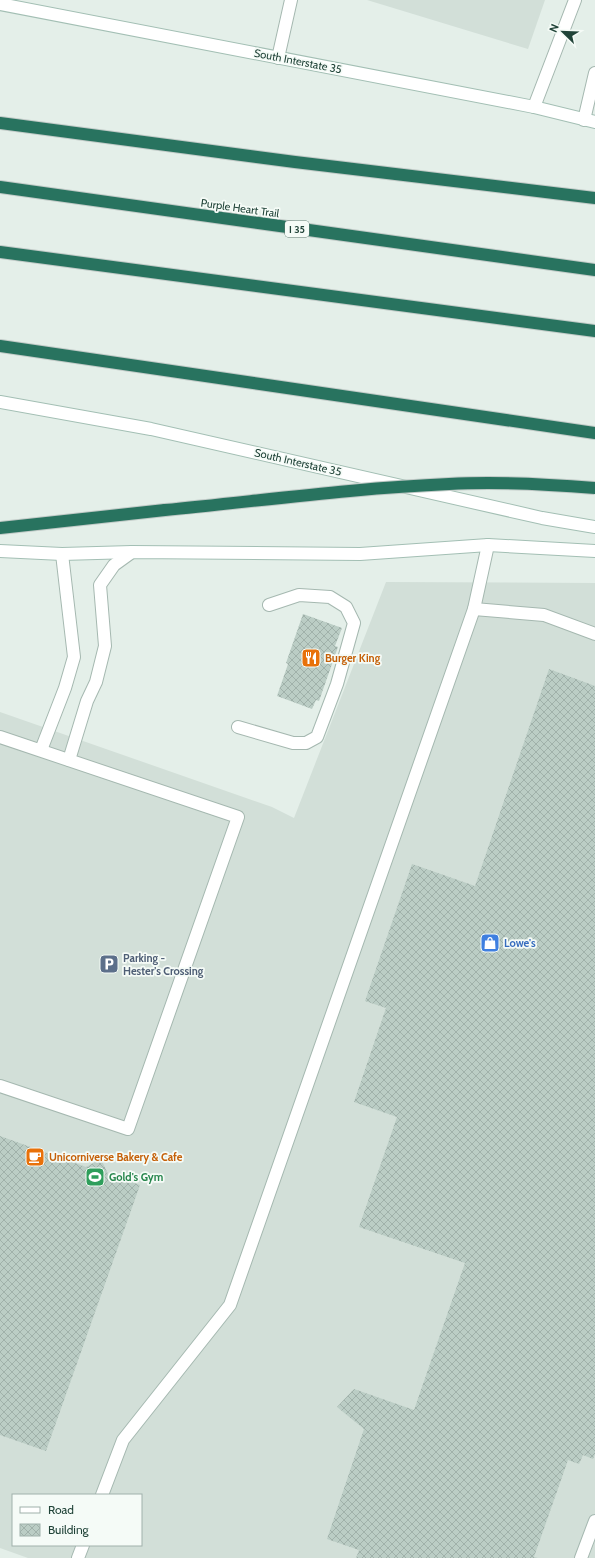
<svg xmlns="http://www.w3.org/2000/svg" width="595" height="1558" font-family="Cabin,sans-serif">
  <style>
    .built { fill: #d2dfd8; fill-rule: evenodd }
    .building { fill: url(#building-cross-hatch) }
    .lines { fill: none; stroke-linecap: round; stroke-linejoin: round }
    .service-casing { stroke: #a5b8b0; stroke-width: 14 }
    .tertiary-casing { stroke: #a5b8b0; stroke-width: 14 }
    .secondary-casing { stroke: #a3bfb4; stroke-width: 14 }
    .motorway-casing { stroke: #c1cac7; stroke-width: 14 }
    .service { stroke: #fff; stroke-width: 12 }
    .tertiary { stroke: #fff; stroke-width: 12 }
    .secondary { stroke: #fff; stroke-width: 12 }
    .motorway { stroke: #28735f; stroke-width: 12 }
    .motorway-bridge-casing { stroke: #c1cac7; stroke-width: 14; stroke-linecap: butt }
    .motorway-bridge { stroke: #28735f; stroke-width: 12 }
    .labels { text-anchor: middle; stroke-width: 3.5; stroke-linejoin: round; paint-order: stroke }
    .shield { fill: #f5fbf7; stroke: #607a71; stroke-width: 1 }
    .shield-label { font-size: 10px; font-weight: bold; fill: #204338 }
    .street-label { font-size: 11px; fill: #204338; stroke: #f5fbf7 }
    .food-label { font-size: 11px; font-weight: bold; fill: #c56008; stroke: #f5fbf7; text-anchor: start }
    .shop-label { font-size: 11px; font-weight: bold; fill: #366cbe; stroke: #f5fbf7; text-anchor: start }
    .service-label { font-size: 11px; font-weight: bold; fill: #4e5e75; stroke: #f5fbf7; text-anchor: start }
    .leisure-label { font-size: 11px; font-weight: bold; fill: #27864d; stroke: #f5fbf7; text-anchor: start }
  </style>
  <defs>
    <pattern id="building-cross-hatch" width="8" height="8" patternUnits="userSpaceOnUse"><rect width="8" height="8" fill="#bbcdc5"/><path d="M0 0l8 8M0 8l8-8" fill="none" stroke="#a0b1aa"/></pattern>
  </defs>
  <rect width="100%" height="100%" fill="#e4efe9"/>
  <g class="built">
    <path d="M367 0H545L528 49Z"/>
    <path d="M386 582 595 583V1558H28L0 1548V712L272 807 294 818ZM13 1495H141V1545H13Z"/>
  </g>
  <g class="building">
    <path d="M303 614 342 628 335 646 338 647 319 701 316 700 312 709 277 696 288 664 286 663Z"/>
    <path d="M549 669 595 686V1454L593 1459 583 1455 579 1464 568 1460 534 1557 538 1558H356L359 1550 327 1539 364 1429 337 1407 354 1389 414 1410 465 1263 359 1227 397 1117 354 1102 386 1008 365 1001 412 864 475 886Z"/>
    <path d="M0 1136 86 1167 101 1159 108 1174 140 1185 46 1451 0 1435Z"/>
  </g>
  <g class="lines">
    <defs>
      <g id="service">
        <path d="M278 58 291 0"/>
        <path d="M474 609 544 615 595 634"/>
        <path d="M238 727 293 743H306L317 737 337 684 354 623 346 607 330 597 299 595 269 605"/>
        <path d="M0 737 238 817 128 1129 0 1086"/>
        <path d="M41 750 65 688 74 657 62 554"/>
        <path d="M69 760 87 701 96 682 105 646 100 585 114 565 132 552"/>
        <path d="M102 1495 123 1440 230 1305 474 609 488 545"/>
        <path d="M78 1558 83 1545"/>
        <path d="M581 1558 595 1521"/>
      </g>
      <g id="tertiary">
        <path d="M534 107 575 0"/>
        <path d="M584 120 595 73"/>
      </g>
      <g id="secondary">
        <path d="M0 4 534 107 595 122"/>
        <path d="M0 402 151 429 542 518 595 527"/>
        <path d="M0 551 62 554 132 552 360 554 488 545 595 551"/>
      </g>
      <g id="motorway">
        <path d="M0 123 295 162 595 198"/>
        <path d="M0 187 595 270"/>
        <path d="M0 252 595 331"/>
        <path d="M0 346 595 433"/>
        <path d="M0 528 165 510"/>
      </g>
    </defs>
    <use href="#service" class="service-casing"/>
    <use href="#tertiary" class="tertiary-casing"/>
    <use href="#secondary" class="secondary-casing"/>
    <use href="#motorway" class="motorway-casing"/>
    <use href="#service" class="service"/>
    <use href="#tertiary" class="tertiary"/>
    <use href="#secondary" class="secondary"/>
    <use href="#motorway" class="motorway"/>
    <defs>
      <path id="motorway-bridge" d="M165 510C259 501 354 488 449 484 498 481 547 484 595 488"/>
    </defs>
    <use href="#motorway-bridge" class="motorway-bridge-casing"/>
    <use href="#motorway-bridge" class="motorway-bridge"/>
  </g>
  <defs>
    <symbol id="restaurant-square" viewBox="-11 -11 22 22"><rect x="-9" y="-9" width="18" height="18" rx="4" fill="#e8710a" stroke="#f5fbf7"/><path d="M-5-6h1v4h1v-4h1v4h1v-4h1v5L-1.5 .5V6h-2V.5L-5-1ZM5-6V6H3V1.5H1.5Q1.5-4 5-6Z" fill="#fff"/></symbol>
    <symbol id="shop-square" viewBox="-11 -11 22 22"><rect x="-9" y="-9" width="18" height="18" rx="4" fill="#3f7fe0" stroke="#f5fbf7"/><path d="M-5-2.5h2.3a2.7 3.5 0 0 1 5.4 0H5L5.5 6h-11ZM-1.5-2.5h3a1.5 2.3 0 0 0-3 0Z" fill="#fff"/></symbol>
    <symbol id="parking-square" viewBox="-11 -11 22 22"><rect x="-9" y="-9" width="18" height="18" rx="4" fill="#5c6f8a" stroke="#f5fbf7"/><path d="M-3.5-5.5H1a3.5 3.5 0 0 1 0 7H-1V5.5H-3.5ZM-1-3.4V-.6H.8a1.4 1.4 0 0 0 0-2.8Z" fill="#fff"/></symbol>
    <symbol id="cafe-square" viewBox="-11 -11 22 22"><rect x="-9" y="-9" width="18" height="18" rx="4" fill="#e8710a" stroke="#f5fbf7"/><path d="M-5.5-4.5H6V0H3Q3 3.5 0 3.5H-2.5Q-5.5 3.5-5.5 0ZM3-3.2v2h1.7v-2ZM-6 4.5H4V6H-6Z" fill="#fff"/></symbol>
    <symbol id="stadium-square" viewBox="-11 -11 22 22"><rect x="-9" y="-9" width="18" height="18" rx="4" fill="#2e9e5b" stroke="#f5fbf7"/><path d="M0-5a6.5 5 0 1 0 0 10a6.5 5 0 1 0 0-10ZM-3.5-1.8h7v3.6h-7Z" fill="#fff"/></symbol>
  </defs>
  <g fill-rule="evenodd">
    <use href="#restaurant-square" x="300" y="647" width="22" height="22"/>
    <use href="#shop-square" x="479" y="932" width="22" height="22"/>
    <use href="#parking-square" x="98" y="953" width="22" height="22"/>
    <use href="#cafe-square" x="24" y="1146" width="22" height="22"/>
    <use href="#stadium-square" x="84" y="1166" width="22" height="22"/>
  </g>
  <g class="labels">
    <rect class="shield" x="285" y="221" width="24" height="16" rx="3"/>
    <g class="shield-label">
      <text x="297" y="233">I 35</text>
    </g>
    <g class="street-label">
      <text transform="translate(298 61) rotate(11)" y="4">South Interstate 35</text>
      <text transform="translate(240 208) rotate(8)" y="4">Purple Heart Trail</text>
      <text transform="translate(298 462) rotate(13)" y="4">South Interstate 35</text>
    </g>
    <g class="food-label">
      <text x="325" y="662">Burger King</text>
      <text x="49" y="1161">Unicorniverse Bakery &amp; Cafe</text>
    </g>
    <g class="shop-label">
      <text x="504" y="947">Lowe's</text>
    </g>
    <g class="service-label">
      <text x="123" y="962">Parking -<tspan x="123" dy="13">Hester's Crossing</tspan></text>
    </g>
    <g class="leisure-label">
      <text x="109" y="1181">Gold's Gym</text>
    </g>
  </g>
  <rect x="12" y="1494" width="130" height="52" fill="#f5fbf7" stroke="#a0b1ab"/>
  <rect x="20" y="1507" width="20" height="6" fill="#ffffff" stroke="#a0b1ab"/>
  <text x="48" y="1514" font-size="12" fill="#204338">Road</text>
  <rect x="20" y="1524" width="20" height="12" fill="url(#building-cross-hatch)" stroke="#a0b1ab"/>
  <text x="48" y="1534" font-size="12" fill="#204338">Building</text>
  <g transform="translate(563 32) rotate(293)" stroke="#f5fbf7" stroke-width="3" paint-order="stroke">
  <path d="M0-3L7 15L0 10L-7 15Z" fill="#204338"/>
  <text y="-6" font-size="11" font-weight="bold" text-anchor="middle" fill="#204338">N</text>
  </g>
</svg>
